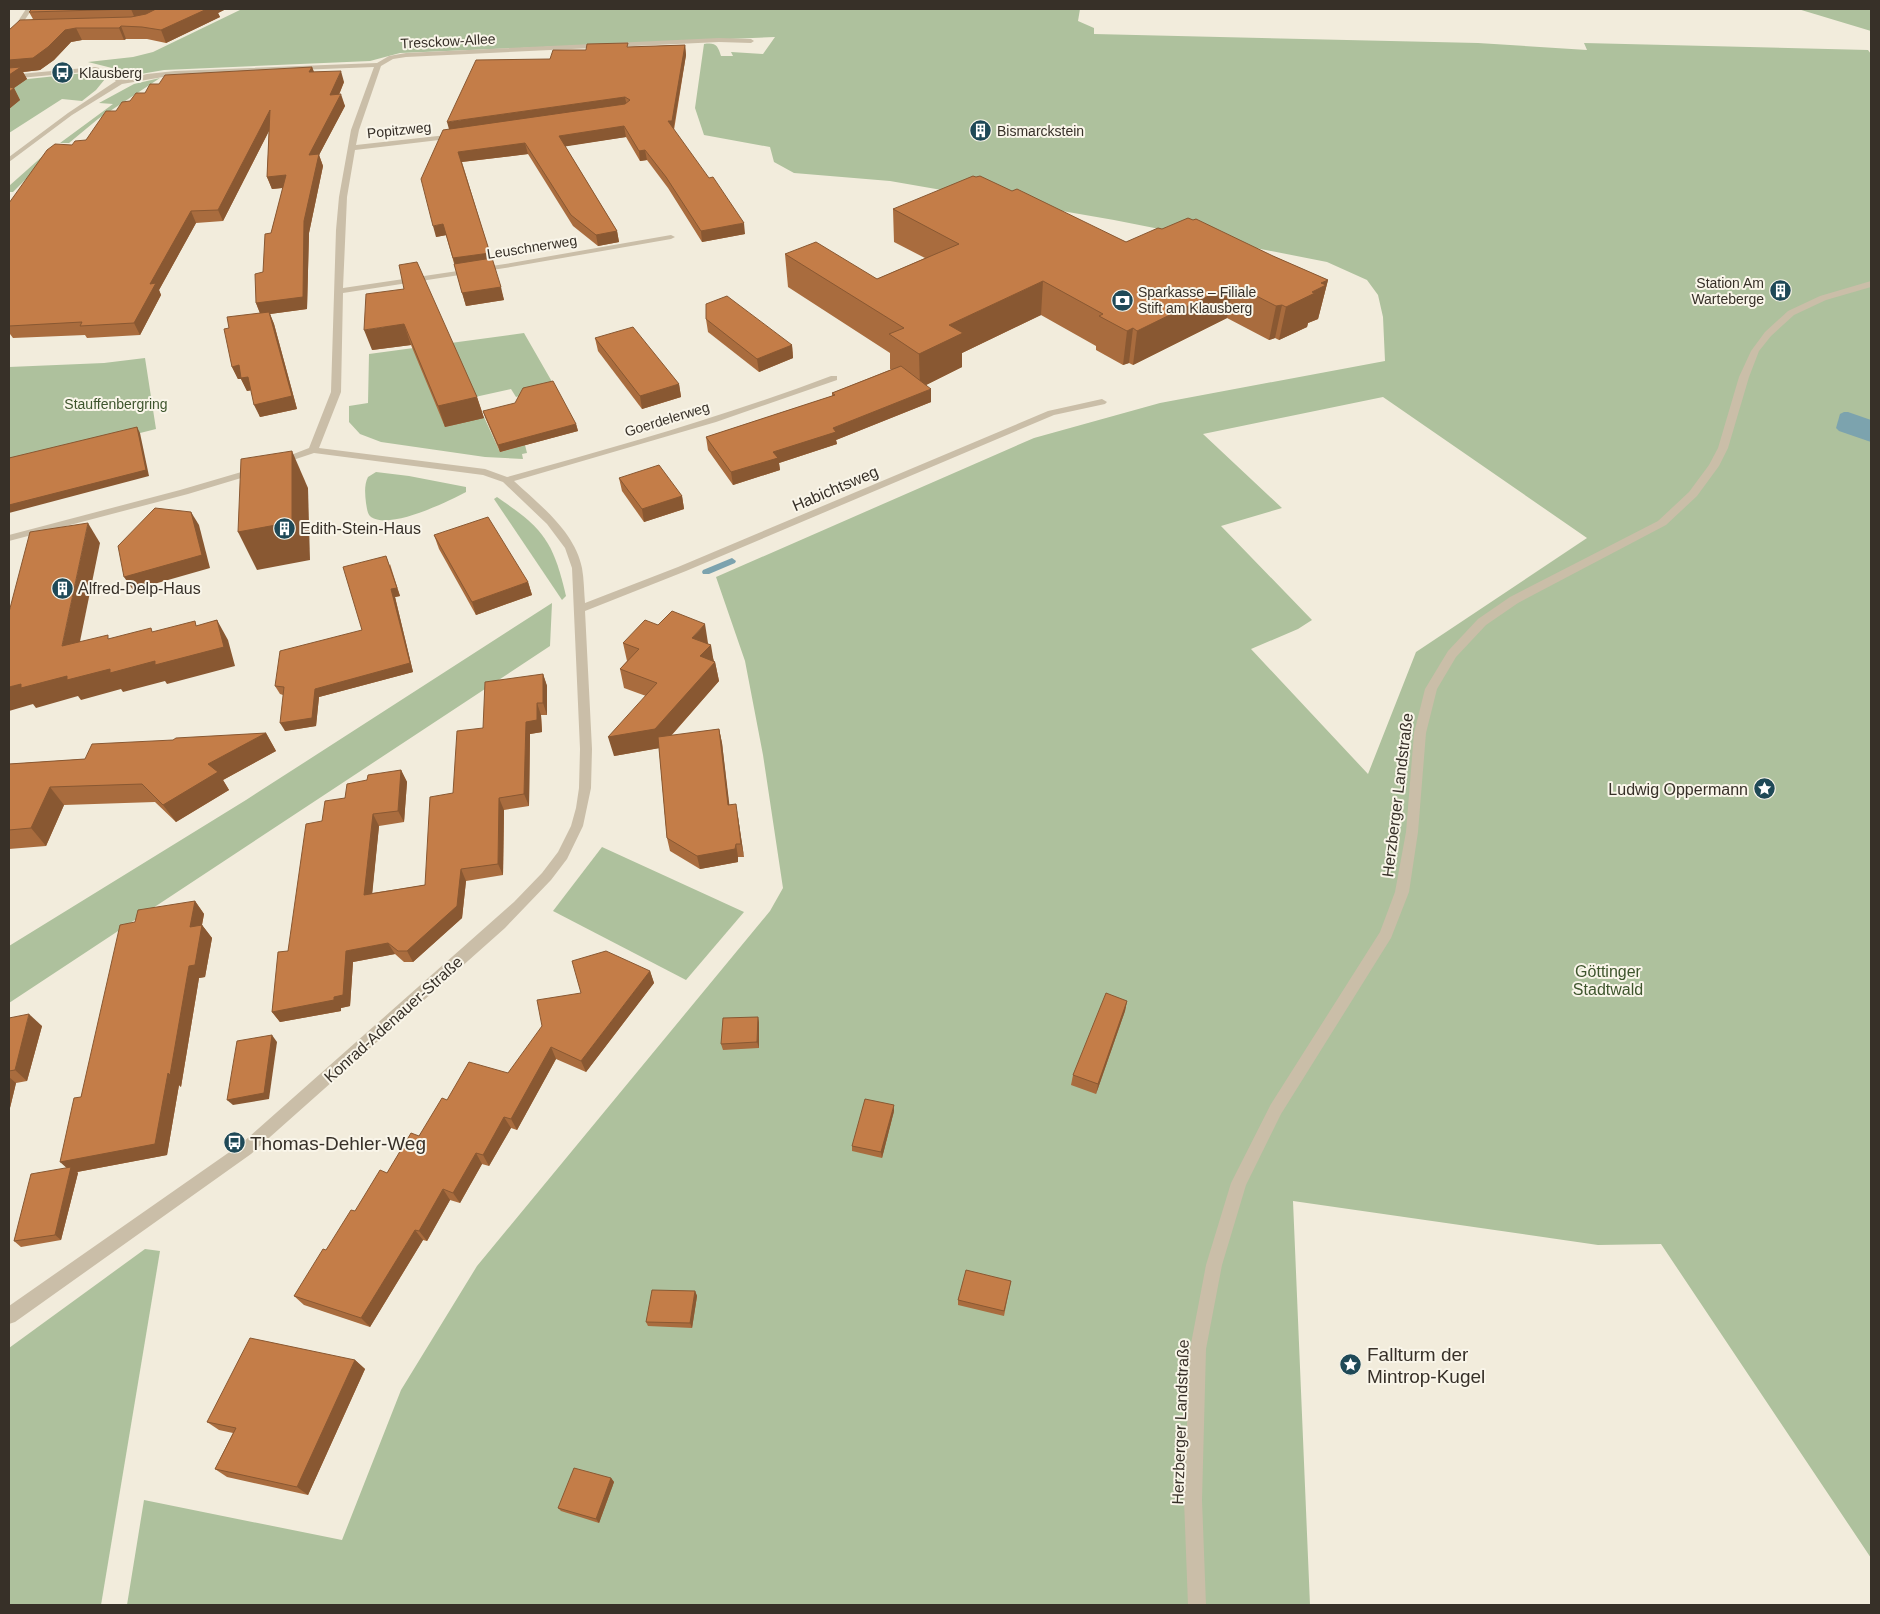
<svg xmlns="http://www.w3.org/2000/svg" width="1880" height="1614" font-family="Helvetica,sans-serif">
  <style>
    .green { fill: #aec19d; fill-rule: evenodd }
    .water { fill: #7ca3ae }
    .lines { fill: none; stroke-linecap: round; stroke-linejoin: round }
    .stream { fill: #7ca3ae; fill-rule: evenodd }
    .minor { fill: #cabea8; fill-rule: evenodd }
    .tertiary { fill: #cabea8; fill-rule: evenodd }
    .wall { fill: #a96c3e }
    .shaded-wall { fill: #895832 }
    .building { fill: #c47d48; stroke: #895832 }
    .labels { text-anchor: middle; stroke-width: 4; stroke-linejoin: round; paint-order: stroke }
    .far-street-label { font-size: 14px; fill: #373028; stroke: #f9f5e9 }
    .far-poi-label { font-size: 14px; fill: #373028; stroke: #f9f5e9; text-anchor: start }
    .far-park-label { font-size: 14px; fill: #3e552d; stroke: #f9f5e9 }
    .street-label { font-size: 16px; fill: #373028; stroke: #f9f5e9 }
    .poi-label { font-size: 16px; fill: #373028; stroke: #f9f5e9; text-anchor: start }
    .park-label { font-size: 16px; fill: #3e552d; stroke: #f9f5e9 }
    .near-poi-label { font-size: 19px; fill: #373028; stroke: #f9f5e9; text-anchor: start }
  </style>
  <rect width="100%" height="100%" fill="#f2ecdc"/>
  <g class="green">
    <path d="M242 9H1080L1078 21 1094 28V34L1478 43 1587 50 1584 43 1868 50 1871 54V1558L1661 1244 1598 1245 1293 1201 1310 1605H127L144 1500 342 1540 401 1390 477 1266 770 911 783 888 763 755 745 661 716 577 1034 438 1160 403 1385 361 1383 317 1378 295 1367 280 1327 262 1114 220 890 181 794 173 774 162 770 147 704 135 695 108 704 44C716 42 718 46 721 56H733L731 52 763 54 775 37 400 53 370 61 164 70 129 76 116 69 88 62 133 57 153 52ZM1383 397 1587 538 1416 652 1368 774 1251 649 1298 629 1312 620 1221 526 1282 508 1203 434Z"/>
    <path d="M1798 9H1871V31Z"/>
    <path d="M94 72 102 75 105 79 96 90 82 101 62 99 9 133V81Z"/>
    <path d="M160 78 98 119 69 143H60L113 104 99 103 134 84Z"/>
    <path d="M54 146 42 163 13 192H9V186Z"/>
    <path d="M524 333 555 387 516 397 511 389 475 397 445 427 484 417 500 452 525 445 527 453 522 454 523 459 485 457 381 442 360 434 349 422V406L368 403 369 354Z"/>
    <path d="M145 358 156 429 9 466V367L104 363Z"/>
    <path d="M376 472 409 476 466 487V492C447 502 390 530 371 517 367 514 367 508 366 503 365 494 364 485 368 477Z"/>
    <path d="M497 497C544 529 553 541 566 596L562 600 494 499Z"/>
    <path d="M552 603 550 646 9 1003V946L246 800Z"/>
    <path d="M602 847 744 912 686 980 553 911Z"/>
    <path d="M145 1249 160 1251 101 1605H9V1348Z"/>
  </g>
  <path class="water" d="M1844 412H1848L1871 420V442L1839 431 1836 428 1840 414Z"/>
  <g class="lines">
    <path class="stream" d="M732 558 736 561 735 563 709 574H703L702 572 703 570Z"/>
    <g class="minor">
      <path d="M26 9H32L11 41 9 42V35Z"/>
      <path d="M719 38 751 39 754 41 751 43 719 42 406 57 393 59 381 66 359 130 356 145 456 134 460 136 456 138 355 150 347 197 343 288 505 264 671 235 675 237 671 239 505 268 343 293 341 392 319 448 485 469 507 477C617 447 725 416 831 376H837V380L716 422 514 481C540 505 575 532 582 568 584 579 584 592 585 603L678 567 1048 411 1102 399 1107 402 1105 404 1054 415 686 571 585 611 592 749 591 788 583 826 567 859 551 880 505 928 251 1154 15 1322 9 1324V1306L241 1144 514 902 542 873 558 852 571 826 576 808 579 788 580 749 572 568 565 548 547 524 503 482 483 475 314 453 278 465 273 462 309 448 331 392 336 230 339 197 351 130 374 67 175 75 122 84 72 115 9 162V157L68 113 116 81 107 74 95 71 9 79V75L95 67 112 71 122 80 147 74 175 71 377 63 389 56 406 53Z"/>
      <path d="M255 468 258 469V473L188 494 9 541V535L180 490Z"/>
    </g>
    <path class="tertiary" d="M1871 281V287L1826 300 1794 315 1771 336 1759 351 1749 377 1728 448 1719 466 1697 496 1666 525 1518 603 1486 625 1456 657 1437 689 1426 733 1418 832 1409 892 1391 938 1281 1114 1246 1185 1222 1265 1206 1349 1202 1500 1206 1605H1188L1184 1500 1190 1349 1206 1265 1231 1183 1271 1104 1380 932 1395 892 1406 832 1414 733 1425 689 1448 651 1478 619 1510 597 1658 521 1689 492 1709 465 1718 448 1739 377 1751 351 1765 332 1788 311 1820 296Z"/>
  </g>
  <g class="wall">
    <path d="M32 9H226L218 13 220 17 166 43 147 39H126L124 40H82L71 42 54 60 40 70 23 72 27 79 14 88 20 100 9 109V30L33 19 29 12Z"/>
    <path d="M685 45 686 55 674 130 745 234 702 242 668 188 647 160 640 161 626 137 565 146 617 231 619 242 598 246 573 226 528 154 462 162 504 300 466 306 446 235 436 237 449 129 550 59 586 50 629 47Z"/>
    <path d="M312 67 314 72 344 82 339 95 345 106 319 155 323 166 309 233 307 309 270 314 274 324 297 409 260 417 251 390 247 391 241 379H238L232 367 229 328 260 313 256 303 263 272 271 233 283 188 272 189 267 177 269 131 223 221 196 223 159 290 161 295 140 335 87 338 85 335 13 338 10 334H9V203L72 145 86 140 116 111 159 84Z"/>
    <path d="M1012 191 1126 242 1162 229 1273 256 1328 280 1318 319 1308 323 1307 327 1279 340 1275 338 1269 340 1227 318 1133 365 1129 363 1123 365 1096 350V346L1041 315 962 353V367L926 385 931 402 836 440 837 444 779 463 780 470 733 485 708 450 706 437 832 396V393L892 369H890V353L788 287 785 254 877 279 925 258 894 242 893 209Z"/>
    <path d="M404 289 477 397 484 418 445 427 411 345 372 350Z"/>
    <path d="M706 319 792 345 793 358 759 372 708 332Z"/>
    <path d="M595 338 679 384 681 397 642 409 598 351Z"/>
    <path d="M483 411 576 424 578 431 500 452 485 417Z"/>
    <path d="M619 478 682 496 684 509 644 522 622 491Z"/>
    <path d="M434 535 528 582 532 595 476 615 439 549Z"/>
    <path d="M390 564 400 596 395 597 413 672 319 697 316 726 285 731 283 695 280 694 275 686 362 630Z"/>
    <path d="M658 625 708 643V644L714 661 715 662 719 681 671 736 719 729 722 743 729 805 738 817 744 857H738V862L700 869 670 851 667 838 659 748 614 756 646 696 624 688 620 669 627 661 623 643Z"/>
    <path d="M543 674 547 686V715H541L542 732 530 734 529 806 504 810 503 875 466 881 462 918 413 962H404L395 954 353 962 350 1006 341 1008V1011L280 1022 272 1012 322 821 345 798 367 780 401 770 407 782 404 822 379 826 372 893 425 885 453 793 483 728Z"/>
    <path d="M266 733 276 751 223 780 229 790 176 822 155 802 64 805 46 846 9 849V764L85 759 173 740Z"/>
    <path d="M195 901 204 914 202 925 212 938 205 977 199 978 181 1087 179 1085 167 1155 77 1172 78 1173 61 1240 21 1247 14 1241 67 1168 81 1097 135 922Z"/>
    <path d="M650 971 654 983 586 1072 556 1059 517 1130 511 1128 489 1166 482 1164 460 1203 450 1200 427 1241 423 1240 370 1327 304 1305 294 1296 326 1250 355 1211 387 1173 419 1136 447 1100 508 1073 581 993Z"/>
    <path d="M1127 1001 1125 1011 1096 1094 1071 1085 1073 1075Z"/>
    <path d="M758 1017 759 1023V1048L723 1050 721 1044Z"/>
    <path d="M9 1018 42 1026 27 1081 16 1083 9 1112Z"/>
    <path d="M894 1111 882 1158 852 1151V1146Z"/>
    <path d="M1011 1281 1004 1316 958 1305V1300Z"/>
    <path d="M695 1291 697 1296 692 1328 648 1326 646 1322Z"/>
    <path d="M355 1360 365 1369 308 1495 227 1477 215 1469 233 1433 219 1430 207 1422Z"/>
    <path d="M611 1478 614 1482 599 1523 561 1511 558 1508Z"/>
  </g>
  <g class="shaded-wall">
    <path d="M131 9H170L136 21Z"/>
    <path d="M207 9H226L218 13 220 17 166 43 161 30Z"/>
    <path d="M121 26 126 39 124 40 119 28Z"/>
    <path d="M76 28 82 40 71 42 54 60 40 70 23 72 27 79 14 88 20 100 9 109V60L65 30Z"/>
    <path d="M685 45 686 55 673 131 668 121Z"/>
    <path d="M312 67 316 78 309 72Z"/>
    <path d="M341 71 344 82 334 106 330 95Z"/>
    <path d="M341 94 345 106 319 155 323 166 309 233 307 309 270 314 274 324 297 409 260 417 254 405 261 316 256 303 304 221 309 155Z"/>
    <path d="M625 97 627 107 450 133 447 122Z"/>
    <path d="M270 110 274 121 223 221 218 210Z"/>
    <path d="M624 126 626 137 562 147 559 136Z"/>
    <path d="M525 143 528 154 461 162 458 152Z"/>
    <path d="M645 150 647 160 640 161 639 151Z"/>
    <path d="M286 175 290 187 272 189 267 177Z"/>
    <path d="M191 211 196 223 159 290 161 295 140 335 134 323 150 284Z"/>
    <path d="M744 223 745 234 702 242 701 231Z"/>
    <path d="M443 224 447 235 436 237 433 226Z"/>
    <path d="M617 231 619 242 598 246 596 235Z"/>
    <path d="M490 253 493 264 456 269 453 258Z"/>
    <path d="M1328 280 1318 319 1308 323 1307 327 1279 340 1286 307 1312 292 1321 283Z"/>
    <path d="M1043 281 1041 315 962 353V367L920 388 919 354 949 325Z"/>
    <path d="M1233 284 1227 318 1133 365 1137 331Z"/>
    <path d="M501 287 504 300 466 306 462 293Z"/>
    <path d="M1282 305 1275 338 1269 340 1276 306Z"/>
    <path d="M404 324 411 345 372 350 364 330Z"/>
    <path d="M1133 328 1129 363 1123 365 1127 331Z"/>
    <path d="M792 345 793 358 759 372 757 359Z"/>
    <path d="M239 365 248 377 253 390 247 391 241 379H238L232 367Z"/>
    <path d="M679 384 681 397 642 409 640 396Z"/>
    <path d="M931 389V402L836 440 837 444 779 463 780 470 733 485 731 472 773 452Z"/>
    <path d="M477 397 484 418 445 427 438 406Z"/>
    <path d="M576 424 578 431 500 452 498 445Z"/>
    <path d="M137 427 140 433 149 476 9 513V505Z"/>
    <path d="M292 451 308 488 310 560 257 570 238 532Z"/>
    <path d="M682 496 684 509 644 522 642 509Z"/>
    <path d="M191 512 199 525 210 568 133 590 124 577Z"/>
    <path d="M88 523 100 543 75 666 62 646Z"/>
    <path d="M386 556 400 596 395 597 413 672 319 697 316 726 285 731 280 723 315 689 410 663 391 589Z"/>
    <path d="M528 582 532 595 476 615 472 602Z"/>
    <path d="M217 620 228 640 235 666 167 684 165 681 123 692 121 689 81 700 78 696 36 708 33 704 9 711V687Z"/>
    <path d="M705 624 708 643 696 657 692 638Z"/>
    <path d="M711 645 714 663 715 662 719 681 660 748 614 756 608 737 700 656Z"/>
    <path d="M543 674 547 686V715L543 703Z"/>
    <path d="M537 703 541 715 542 732 530 734 529 806 524 794 526 722Z"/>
    <path d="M719 729 722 743 731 818 728 805Z"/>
    <path d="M266 733 276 751 223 780 229 790 176 822 163 805 208 764Z"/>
    <path d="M401 770 407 782 404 822 398 811Z"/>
    <path d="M50 787 64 805 46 846 31 828Z"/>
    <path d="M499 798 504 810 503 875 498 864Z"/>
    <path d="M736 804 738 817 744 857 741 844Z"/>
    <path d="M373 814 379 826 371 906 364 895Z"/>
    <path d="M736 844 738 857V862L700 869 697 856Z"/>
    <path d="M461 869 466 881 462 918 413 962 407 951Z"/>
    <path d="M195 901 204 914 199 940 190 927Z"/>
    <path d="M202 925 212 938 205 977 199 978 181 1087 179 1085 167 1155 77 1172 78 1173 61 1240 55 1235 70 1171 60 1162 168 1073 189 966Z"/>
    <path d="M388 943 395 954 353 962 350 1006 341 1008V1011L280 1022 272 1012 334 997 346 951Z"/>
    <path d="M650 971 654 983 586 1072 581 1061Z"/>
    <path d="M1127 1001 1125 1011 1096 1094 1098 1084Z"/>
    <path d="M29 1014 42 1026 27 1081 15 1070Z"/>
    <path d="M758 1017 759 1023V1048L757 1042Z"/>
    <path d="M272 1035 277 1042 269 1099 233 1105 227 1100Z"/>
    <path d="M551 1047 556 1059 517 1130 511 1119Z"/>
    <path d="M9 1077 16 1083 9 1112Z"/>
    <path d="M894 1105V1111L882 1158 881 1152Z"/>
    <path d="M504 1117 511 1128 489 1166 483 1155Z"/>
    <path d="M476 1153 482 1164 460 1203 453 1193Z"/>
    <path d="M443 1189 450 1200 427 1241 419 1231Z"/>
    <path d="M415 1230 423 1240 370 1327 361 1318Z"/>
    <path d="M695 1291 697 1296 692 1328 690 1323Z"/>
    <path d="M355 1360 365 1369 308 1495 297 1487Z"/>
    <path d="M611 1478 614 1482 599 1523 596 1519Z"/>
  </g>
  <g class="building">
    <path d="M32 9H132L29 12Z"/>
    <path d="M156 9H207L161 30 142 27 121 26 119 28H76L65 30 48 47 33 58 9 60V30L20 20 131 17 146 14Z"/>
    <path d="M628 43 627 47 685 45 672 121H668L709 178 713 177 744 223 701 231 666 177 645 150 639 151 624 126 559 136 617 231 596 235 571 215 525 143 458 152 490 253 453 258 443 224 433 226 421 179 443 130 625 104 630 100 625 97 447 122 476 60 550 59 553 50H586L587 44Z"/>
    <path d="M21 67 9 75V68Z"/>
    <path d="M312 67 309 72 341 71 330 95 341 94 309 155 319 154 304 221 303 297 256 303 255 274 263 272 265 234 271 233 286 175 267 177 270 110 218 210 191 211 150 284 156 283 134 323 80 326 82 322 9 326V203L47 150 55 144 72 145 75 141 86 140 106 111H116L122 102 130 101 136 93H145L150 84H159L165 75Z"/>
    <path d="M9 87 14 88 9 92Z"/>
    <path d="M973 176 976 177 980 176 1012 191 1017 189 1126 242 1158 228 1162 229 1188 218 1193 220 1196 219 1273 256 1328 280 1321 283 1326 285 1312 292 1315 293 1286 307 1282 305 1276 306 1233 284 1137 331 1133 328 1127 331 1099 316 1103 314 1043 281 949 325 963 333 919 354 889 334 904 328 785 254 816 242 877 279 959 244 893 209Z"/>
    <path d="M492 258 501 287 462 293 454 264Z"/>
    <path d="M417 262 477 397 438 406 404 324 364 330 366 294 404 289 399 265Z"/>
    <path d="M727 296 792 345 757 359 706 319V304Z"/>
    <path d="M269 312 292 396 254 405 248 377 241 378 239 365 232 367 224 329 229 328 227 317Z"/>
    <path d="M633 327 679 384 640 396 595 338Z"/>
    <path d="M901 366 931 389 833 428 836 432 773 452 778 458 731 472 706 437 835 395 832 393Z"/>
    <path d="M553 381 576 424 498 445 483 411 515 403 523 388Z"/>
    <path d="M137 427 146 470 9 505V458Z"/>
    <path d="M292 451V522L238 532 241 459Z"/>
    <path d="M659 465 682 496 642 509 619 478Z"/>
    <path d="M155 508 191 512 202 555 124 577 118 546Z"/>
    <path d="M488 517 528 582 472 602 434 535Z"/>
    <path d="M88 523 62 646 108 635V639L151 628 152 632 195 621 196 626 217 620 224 647 155 665V661L110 673V669L67 680V676L21 688V684L9 687V612L30 532Z"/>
    <path d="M386 556 397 588 391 589 410 663 315 689 312 718 280 723 284 687 275 686 280 651 362 630 343 567Z"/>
    <path d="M672 611 705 624 692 638 711 645 700 656 715 662 655 729 608 737 657 683 620 669 639 649 623 643 645 620 658 625Z"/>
    <path d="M543 674V703H537V720L526 722 524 794 499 798 498 864 461 869 457 906 407 951H398L388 943 346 951 343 995 334 997V1000L272 1012 278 952 288 951 306 824 322 821 325 801 345 798 347 784 367 780 368 775 401 770 398 811 373 814 364 895 425 885 430 797 453 793 457 731 483 728 485 682Z"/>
    <path d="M719 729 728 805 736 804 741 844H736L735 849 697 856 667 838 658 737Z"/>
    <path d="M266 733 208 764 218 772 163 805 142 784 50 787 31 828 9 830V764L85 759 92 744 173 740 176 738Z"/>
    <path d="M195 901 190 927 202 925 195 965 189 966 170 1075 168 1073 155 1144 60 1162 74 1098 81 1097 120 925 135 922 138 910Z"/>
    <path d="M606 951 650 971 581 1061 551 1047 511 1119 504 1117 483 1155 476 1153 453 1193 443 1189 419 1231 415 1230 361 1318 294 1296 323 1249 326 1250 351 1210 355 1211 380 1170 387 1173 411 1133 419 1136 442 1098 447 1100 469 1062 508 1073 542 1026 537 1000 581 993 572 961Z"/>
    <path d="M1106 993 1127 1001 1098 1084 1073 1075Z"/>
    <path d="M29 1014 15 1070 9 1071V1018Z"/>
    <path d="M758 1017 757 1042 721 1044 723 1018Z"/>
    <path d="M272 1035 264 1093 227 1100 237 1041Z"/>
    <path d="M865 1099 894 1105 881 1152 852 1146Z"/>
    <path d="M71 1167 55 1235 14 1241 31 1174Z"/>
    <path d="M966 1270 1011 1281 1004 1311 958 1300Z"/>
    <path d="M652 1290 695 1291 690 1323 646 1322Z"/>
    <path d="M250 1338 355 1360 297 1487 215 1469 236 1428 207 1422Z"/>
    <path d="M574 1468 611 1478 596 1519 558 1508Z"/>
  </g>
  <defs>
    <symbol id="bus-disc" viewBox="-11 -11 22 22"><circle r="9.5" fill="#1f4957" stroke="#f9f5e9"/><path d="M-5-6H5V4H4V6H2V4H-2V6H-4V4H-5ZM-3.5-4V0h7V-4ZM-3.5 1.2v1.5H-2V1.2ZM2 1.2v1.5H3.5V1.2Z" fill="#fff"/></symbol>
    <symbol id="building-disc" viewBox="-11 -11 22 22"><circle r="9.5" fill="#1f4957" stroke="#f9f5e9"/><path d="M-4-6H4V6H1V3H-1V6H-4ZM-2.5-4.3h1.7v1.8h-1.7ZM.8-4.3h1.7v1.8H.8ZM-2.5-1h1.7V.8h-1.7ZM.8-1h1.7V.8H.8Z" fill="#fff"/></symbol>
    <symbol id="bank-disc" viewBox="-11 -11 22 22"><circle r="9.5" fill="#1f4957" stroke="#f9f5e9"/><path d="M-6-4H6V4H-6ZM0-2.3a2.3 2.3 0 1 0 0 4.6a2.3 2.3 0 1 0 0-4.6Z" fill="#fff"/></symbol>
    <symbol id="sight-disc" viewBox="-11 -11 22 22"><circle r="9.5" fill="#1f4957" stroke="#f9f5e9"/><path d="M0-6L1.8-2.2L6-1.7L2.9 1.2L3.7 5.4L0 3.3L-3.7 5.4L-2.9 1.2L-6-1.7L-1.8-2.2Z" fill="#fff"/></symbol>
  </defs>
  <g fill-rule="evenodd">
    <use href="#bus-disc" x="50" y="60" width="25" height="25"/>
    <use href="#building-disc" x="968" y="118" width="25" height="25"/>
    <use href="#building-disc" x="1768" y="278" width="25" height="25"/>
    <use href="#bank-disc" x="1110" y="288" width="25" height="25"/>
    <use href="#building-disc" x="272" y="516" width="25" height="25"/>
    <use href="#building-disc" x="50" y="576" width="25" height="25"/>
    <use href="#sight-disc" x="1752" y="776" width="25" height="25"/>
    <use href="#bus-disc" x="222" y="1130" width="25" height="25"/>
    <use href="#sight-disc" x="1338" y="1352" width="25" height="25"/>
  </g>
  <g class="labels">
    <g class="far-street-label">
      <text transform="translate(448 41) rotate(-3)" y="5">Tresckow-Allee</text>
      <text transform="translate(399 130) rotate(-6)" y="5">Popitzweg</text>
      <text transform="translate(532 247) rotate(-9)" y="5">Leuschnerweg</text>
      <text transform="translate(667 419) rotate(-17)" y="5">Goerdelerweg</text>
    </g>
    <g class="far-poi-label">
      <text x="79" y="78">Klausberg</text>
      <text x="997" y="136">Bismarckstein</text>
      <text x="1764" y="288" text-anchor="end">Station Am<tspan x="1764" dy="16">Warteberge</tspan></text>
      <text x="1138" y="297">Sparkasse – Filiale<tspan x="1138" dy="16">Stift am Klausberg</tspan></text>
    </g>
    <g class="far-park-label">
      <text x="116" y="409">Stauffenbergring</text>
    </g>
    <g class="street-label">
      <text transform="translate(835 488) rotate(-23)" y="6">Habichtsweg</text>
      <text transform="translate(1397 795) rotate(-83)" y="6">Herzberger Landstraße</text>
      <text transform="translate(393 1019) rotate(-42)" y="6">Konrad-Adenauer-Straße</text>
      <text transform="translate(1180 1422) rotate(-88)" y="6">Herzberger Landstraße</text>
    </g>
    <g class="poi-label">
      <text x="300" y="534">Edith-Stein-Haus</text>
      <text x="78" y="594">Alfred-Delp-Haus</text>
      <text x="1748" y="795" text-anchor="end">Ludwig Oppermann</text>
    </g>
    <g class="park-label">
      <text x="1608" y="977">Göttinger<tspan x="1608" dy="18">Stadtwald</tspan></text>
    </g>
    <g class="near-poi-label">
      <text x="250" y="1150">Thomas-Dehler-Weg</text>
      <text x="1367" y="1361">Fallturm der<tspan x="1367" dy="22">Mintrop-Kugel</tspan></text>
    </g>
  </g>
  <rect width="1880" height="1614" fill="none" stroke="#373028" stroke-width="20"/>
</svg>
